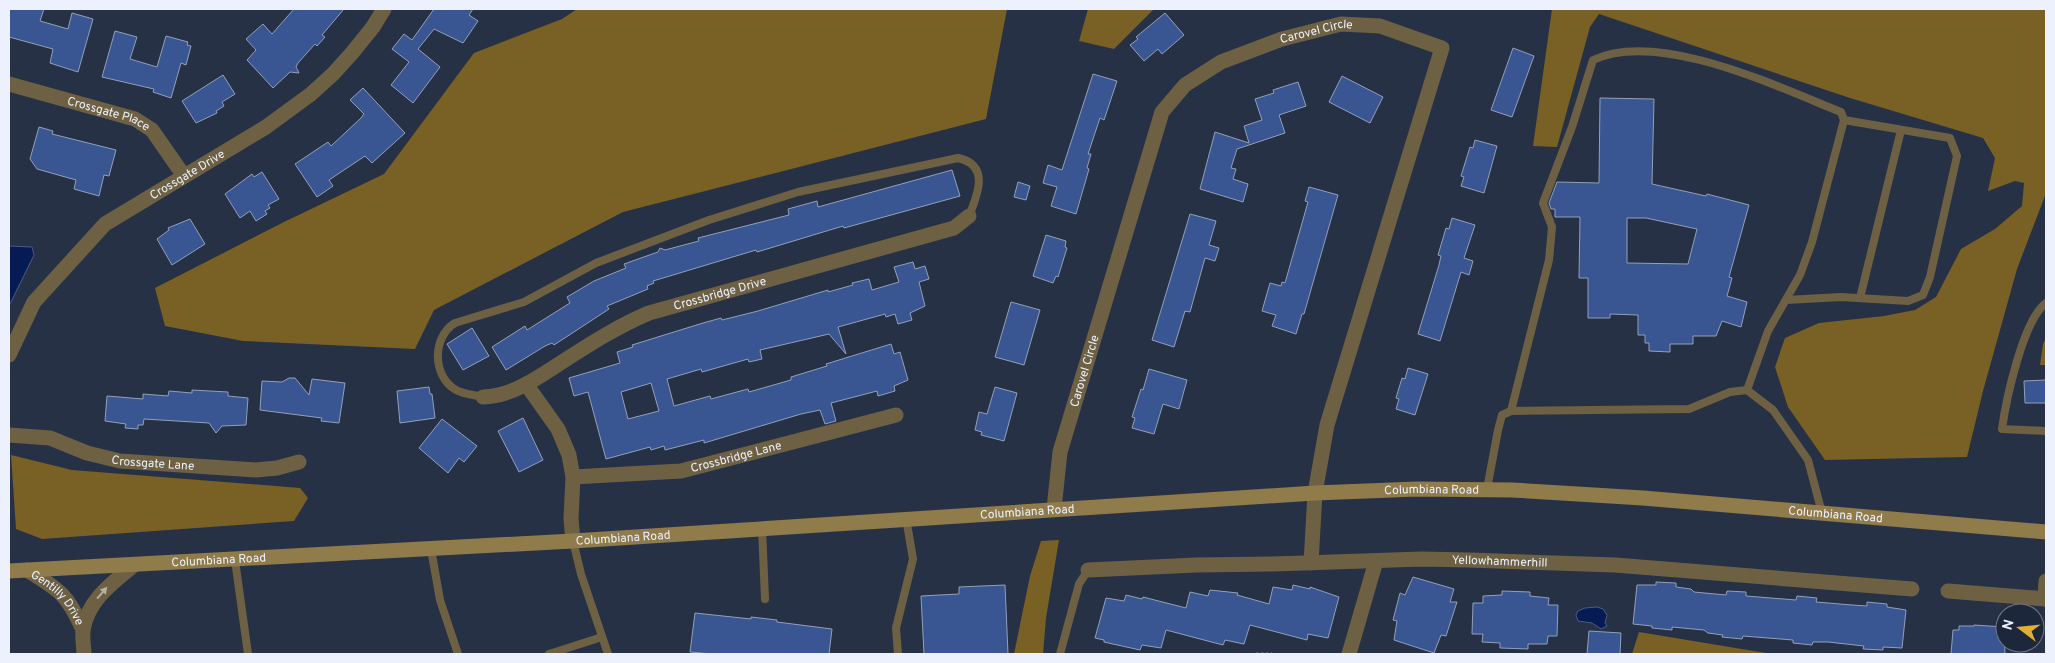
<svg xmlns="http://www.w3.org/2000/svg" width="2055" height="663" font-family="Overpass,sans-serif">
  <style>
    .forest { fill: #796024 }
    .water { fill: #061b53; stroke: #4b5b86 }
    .building { fill: #395592; stroke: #92a0b9; fill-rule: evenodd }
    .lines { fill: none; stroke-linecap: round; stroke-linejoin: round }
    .path { stroke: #767e8f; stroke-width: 3; stroke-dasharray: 2.5 2.5; stroke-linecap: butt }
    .lane { stroke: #6e6143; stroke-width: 8 }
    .street { stroke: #6e6143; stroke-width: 15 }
    .secondary { stroke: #907b4a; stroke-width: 15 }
    .oneway { fill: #b3b0a9 }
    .labels { text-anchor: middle; stroke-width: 4.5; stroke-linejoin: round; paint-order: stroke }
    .street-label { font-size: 12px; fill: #ecf1fd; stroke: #1d273c }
  </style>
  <rect width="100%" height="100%" fill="#273146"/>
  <g class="forest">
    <path d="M577 9H1007L986 119 623 212 434 310 415 349 243 341 165 326 155 288 284 222 384 174 474 53 562 19Z"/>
    <path d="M1088 9H1154L1114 49 1079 41Z"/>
    <path d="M1552 9H2046V193L2017 269 1983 391 1967 457 1825 460 1788 407 1775 367 1785 338 1819 323 1884 316 1915 310 1936 297 1961 249 1995 229 2022 206 2024 183 2015 181 1988 191 1995 158 1983 138 1850 98 1599 14 1590 27 1557 147 1533 146Z"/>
    <path d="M2046 338V365H2040L2043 344Z"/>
    <path d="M11 455 72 470 300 488 308 498 294 521 42 539 16 529Z"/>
    <path d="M1059 540 1046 618 1043 654H1014L1030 576 1041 541Z"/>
    <path d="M1639 632 1772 654H1632Z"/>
  </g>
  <g class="water">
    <path d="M9 246 32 247 34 255 9 306Z"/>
    <path d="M1597 607 1603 609 1607 615 1605 623 1607 626 1601 629 1592 623 1578 621 1576 615 1578 611 1585 608Z"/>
  </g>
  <g class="building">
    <path d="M9 9H44L40 21 68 29 72 13 93 19 78 72 50 63 53 49 9 37Z"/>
    <path d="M294 9H344L322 35 325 37 317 46 315 44 298 63 296 67 299 73 290 72 273 88 247 60 256 50 246 39 263 24 272 34Z"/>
    <path d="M434 9H473L469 15 478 21 463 43 434 29 418 49 440 67 413 103 391 85 409 62 392 49 404 34 412 40Z"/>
    <path d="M1165 13 1184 35 1162 54 1158 49 1144 61 1130 45 1138 39 1136 37Z"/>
    <path d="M115 31 137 37 130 59 157 67 166 36 188 42 187 45 191 46 186 65 181 63 171 98 153 92 154 89 102 77Z"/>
    <path d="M1513 48 1534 56 1512 117 1491 110Z"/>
    <path d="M1093 74 1117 81 1104 120 1100 118 1088 154H1091L1087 168 1089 169 1076 214 1051 206 1057 187 1043 183 1048 165 1062 170Z"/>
    <path d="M223 75 235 94 222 102 224 106 216 111 217 113 196 123 182 101Z"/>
    <path d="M1342 76 1383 97 1370 123 1329 102Z"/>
    <path d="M1298 82 1306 106 1279 115 1285 133 1237 149 1231 168 1236 169 1233 179 1248 184 1243 202 1200 189 1215 132 1249 143 1244 126 1262 120 1255 99 1274 93 1273 90Z"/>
    <path d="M363 88 405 133 372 163 365 156 329 180 333 186 317 197 295 164 328 142 331 146 361 118 364 114 350 100Z"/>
    <path d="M1600 98 1654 99 1652 184 1706 196 1707 194 1749 205 1729 277 1732 278 1727 296 1747 302 1741 327 1722 321 1716 336H1693V344H1670V352L1649 351V343H1645V335H1638V315L1610 314V318H1588V278H1579L1580 217H1555V209H1551L1549 203 1557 182 1599 183ZM1627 218H1646L1697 229 1688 264 1627 263Z"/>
    <path d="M39 127 53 131 52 134 116 150 109 176 104 175 99 196 74 189 76 180 37 169 30 159Z"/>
    <path d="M1475 140 1497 146 1484 193 1461 186 1464 177 1461 176 1470 147 1473 148Z"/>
    <path d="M952 170 960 196 844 228 843 226 757 252 756 250 653 281 654 283 647 286 648 289 607 306 609 309 554 345 552 343 545 346 506 370 492 347 525 326 527 330 570 303 567 297 594 281 626 268 624 264 658 252 660 248 665 250 699 241 698 238 789 215 788 209 817 201 818 207Z"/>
    <path d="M262 172 279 199 268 205 270 208 265 211 267 214 256 221 250 211 240 218 225 194 252 174 254 177Z"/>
    <path d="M1018 182 1030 186 1026 200 1014 197Z"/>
    <path d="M1309 187 1338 195 1304 314H1302L1296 334 1272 326 1276 315 1262 311 1270 283 1281 286 1282 282 1285 283 1308 202 1305 201Z"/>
    <path d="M1190 214 1216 221 1209 245 1219 248 1215 261 1205 258 1190 312 1185 311 1174 347 1152 340Z"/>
    <path d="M1452 218 1475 225 1464 258 1473 261 1469 275 1461 272 1440 341 1418 334 1439 265 1441 256 1438 255 1446 228 1449 229Z"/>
    <path d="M190 219 205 244 172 265 157 239 169 230 168 228Z"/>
    <path d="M1046 235 1066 241 1065 247 1067 248 1058 277 1056 276 1053 283 1033 276Z"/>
    <path d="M913 262 915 269 925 266 929 279 919 282 925 306 910 313 912 320 898 324 895 314 886 317 885 314 838 327 846 354 829 334 760 350 762 359 749 362 748 359 702 372 701 369 667 379 674 406 710 396 711 399 748 389 749 392 791 380V377L827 366 826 364 891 344 894 354 900 352 908 380 894 386 895 391 878 396 877 391 831 403 836 421 825 424 820 410 801 414 704 443V440L665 450 664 446 651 450 650 447 606 459 588 392 574 396 569 378 620 363 617 352 633 347 632 345 703 323 721 318 722 320 758 311 828 290V292L853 285 852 283 869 279 872 290 899 282 894 267ZM651 383 659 411 628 419 621 392Z"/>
    <path d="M1011 302 1040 310 1024 365 995 357Z"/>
    <path d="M472 328 489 356 463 370 447 344Z"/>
    <path d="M1408 368 1428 374 1415 415 1396 409 1399 399 1396 398 1402 378 1405 379Z"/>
    <path d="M1149 369 1187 380 1179 409 1163 404 1154 434 1132 428 1135 418 1132 417 1141 389 1143 390Z"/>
    <path d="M289 378H295L309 395 312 379 345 383 339 423 321 421 322 418 260 410 262 381 282 382Z"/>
    <path d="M2046 380V403H2025L2024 381Z"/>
    <path d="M429 387 430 394H432L435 418 400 423 397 391Z"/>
    <path d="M995 387 1017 393 1004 441 981 435 982 432 975 430 979 412 987 414Z"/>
    <path d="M192 390 228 392V396L248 398 246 425 222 426 216 433 209 423 144 419 143 425H138V429L125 428 126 424 105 421 107 396 143 399V394L168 396 169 391 192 393Z"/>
    <path d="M523 418 543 460 519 472 498 431Z"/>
    <path d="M442 419 477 446 464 462 459 458 448 473 419 448Z"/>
    <path d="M1413 577 1454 589 1450 602H1457L1446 636 1441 635 1434 653 1394 640 1397 621 1393 620 1400 593 1405 595Z"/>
    <path d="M1656 582 1676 583V587L1691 589 1694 592 1726 595 1727 591 1746 592V596L1796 600 1797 596 1817 598 1816 602 1852 605 1867 606V602L1887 604V607L1906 610 1902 648 1883 647V650L1863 649 1864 646 1828 642H1813L1812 645 1793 643V640L1743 636 1742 639 1722 637 1723 635 1708 633 1704 630 1672 627V630L1652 628V626L1633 624 1637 585H1656Z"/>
    <path d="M1005 585 1008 654H924L921 596 959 594V587Z"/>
    <path d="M1293 585 1310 589V587L1339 597 1328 638 1308 634 1307 640 1250 625 1244 644 1225 640 1223 645 1166 630 1161 648 1142 645 1140 650 1104 642V640L1095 638 1106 598 1124 601 1126 595 1142 599 1143 597 1186 608 1190 592 1208 596 1210 590 1238 593 1237 595 1269 604 1273 587 1292 590Z"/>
    <path d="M1502 591 1530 592V596L1549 598 1548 605H1558L1557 636H1548L1547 644H1528V649L1500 648V643L1482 642 1483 634H1472L1473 603H1483V596L1502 595Z"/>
    <path d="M695 613 751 619V617L777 620V622L832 629 829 654H712L690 652Z"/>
    <path d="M1974 625 2004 627 2005 654H1951L1953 630H1959V626H1974Z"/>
    <path d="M1589 631 1621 633 1620 654H1587Z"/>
  </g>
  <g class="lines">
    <path class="path" d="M1256 654H1272"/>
    <g class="lane">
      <path d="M1860 298 1901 130"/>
      <path d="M1786 300 1841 297 1908 301 1923 295 1930 277 1957 156 1950 138 1844 120"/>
      <path d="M2046 303C2023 320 2006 400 2002 429L2046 431"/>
      <path d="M483 397C474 395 463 394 456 390 432 376 432 337 455 323L524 302 596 263 709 220 798 192 958 158C990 165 978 194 969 216"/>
      <path d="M1511 411 1549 260 1552 227 1543 203 1572 127 1593 60C1658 29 1778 87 1841 112L1844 120 1812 242 1800 275 1768 331 1747 390"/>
      <path d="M1487 489 1498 430 1502 415 1511 411 1689 409 1730 392 1747 390 1773 410 1808 460 1822 513"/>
      <path d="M762 527 765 599"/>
      <path d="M573 541 581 574 608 654"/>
      <path d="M431 549 440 600 458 654"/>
      <path d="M235 560 248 654"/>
      <path d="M549 654 602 637"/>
      <path d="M898 654 896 628 913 559 906 518"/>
      <path d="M1060 654 1079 584 1088 570"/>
    </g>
    <g class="street">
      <path id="s1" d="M9 84 135 119 152 130 184 176"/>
      <path id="s2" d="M9 355 34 302 105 224 266 127 311 94 333 74 352 53 373 27 384 9"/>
      <path d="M526 384 558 429 569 455 573 477 571 519 573 541"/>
      <path id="s3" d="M483 397C513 396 537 378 562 362 590 344 618 326 649 313L954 228 969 216"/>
      <path id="s4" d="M9 435 50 438 87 453 120 461 256 470 277 468 299 462"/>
      <path id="s5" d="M573 477 681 471 896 415"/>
      <path id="s6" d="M1054 509 1060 452 1162 112 1185 85 1221 62 1282 39 1341 24 1380 26 1442 48 1327 425 1315 493 1311 563"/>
      <path id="s7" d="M27 570C60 590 68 595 83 630"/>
      <path id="s8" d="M1088 570 1196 565 1273 564 1422 559 1469 560 1615 565 1912 589"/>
      <path d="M1948 591 2046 599"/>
      <path d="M2045 599 2046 581"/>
      <path d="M84 654C84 647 82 638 83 630 88 600 112 583 134 565"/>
      <path d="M1349 654 1376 561"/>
    </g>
    <path class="secondary" id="s9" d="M9 571 573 541 1315 493 1417 489 1512 490 1643 498 2046 532"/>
  </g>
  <defs><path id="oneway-solid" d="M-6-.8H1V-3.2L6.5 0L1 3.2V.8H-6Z" transform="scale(1.25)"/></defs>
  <use class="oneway" href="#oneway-solid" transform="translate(102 593) rotate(-49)"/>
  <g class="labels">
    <g class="street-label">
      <text dy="4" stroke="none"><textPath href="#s6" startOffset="591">Carovel Circle</textPath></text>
      <text dy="4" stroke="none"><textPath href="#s1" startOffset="104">Crossgate Place</textPath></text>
      <text dy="4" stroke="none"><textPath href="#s2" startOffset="260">Crossgate Drive</textPath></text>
      <text dy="4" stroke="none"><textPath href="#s3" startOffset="261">Crossbridge Drive</textPath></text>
      <text dy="4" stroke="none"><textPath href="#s6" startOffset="142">Carovel Circle</textPath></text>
      <text dy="4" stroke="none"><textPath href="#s5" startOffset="165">Crossbridge Lane</textPath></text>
      <text dy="4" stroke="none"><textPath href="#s4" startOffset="148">Crossgate Lane</textPath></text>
      <text dy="4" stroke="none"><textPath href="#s9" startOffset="1425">Columbiana Road</textPath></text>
      <text dy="4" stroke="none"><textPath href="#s9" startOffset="1020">Columbiana Road</textPath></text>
      <text dy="4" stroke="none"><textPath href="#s9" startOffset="1830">Columbiana Road</textPath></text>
      <text dy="4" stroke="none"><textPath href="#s9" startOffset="615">Columbiana Road</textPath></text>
      <text dy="4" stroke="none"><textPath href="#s9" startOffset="210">Columbiana Road</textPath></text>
      <text dy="4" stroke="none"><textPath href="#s8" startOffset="412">Yellowhammerhill</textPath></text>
      <text dy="4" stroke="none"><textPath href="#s7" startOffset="42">Gentilly Drive</textPath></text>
    </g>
  </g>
  <rect width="2055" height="663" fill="none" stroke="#ecf1fd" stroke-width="20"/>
  <g transform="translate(2020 628) rotate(286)"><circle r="24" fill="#1d273c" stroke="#707889"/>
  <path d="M0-4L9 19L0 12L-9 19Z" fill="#e0b034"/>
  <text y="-8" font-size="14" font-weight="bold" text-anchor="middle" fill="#ecf1fd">N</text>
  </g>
</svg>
